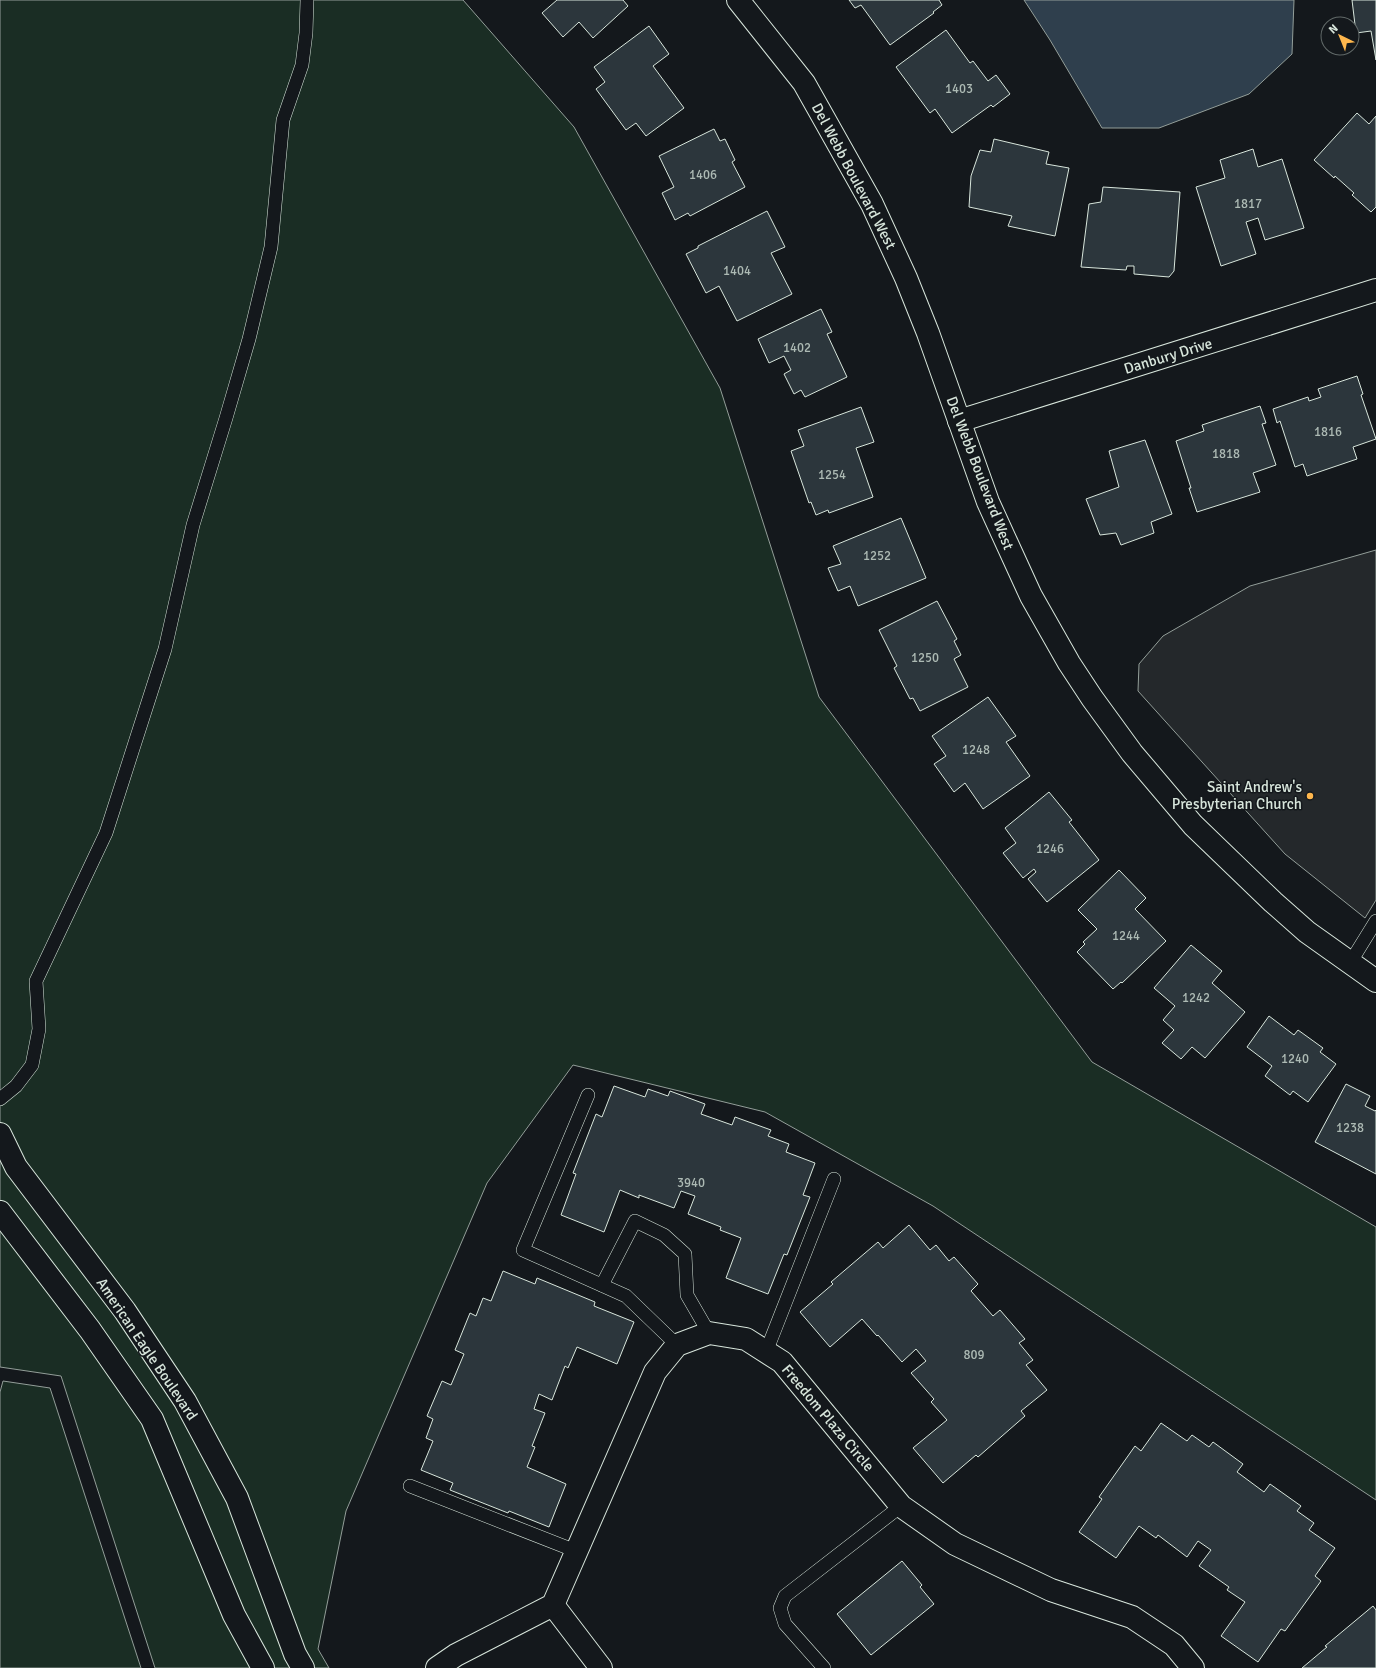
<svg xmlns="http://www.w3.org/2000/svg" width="1376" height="1668" font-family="Signika,sans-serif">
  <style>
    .green { fill: #1a2d24; stroke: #939e99 }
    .parking { fill: #24282b; stroke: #939e99 }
    .water { fill: #2f3f4d; stroke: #939e99 }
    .building { fill: #2c363c; stroke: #d8e6dc }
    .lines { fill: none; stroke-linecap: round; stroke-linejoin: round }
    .lane-casing { stroke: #d8e6dc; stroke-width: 14 }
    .street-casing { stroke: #d8e6dc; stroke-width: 24 }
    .secondary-casing { stroke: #d8e6dc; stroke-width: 24 }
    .lane { stroke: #14181c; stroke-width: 13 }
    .street { stroke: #14181c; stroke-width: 22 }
    .secondary { stroke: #14181c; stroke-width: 22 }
    .poi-dot { fill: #ffb74d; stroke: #14181c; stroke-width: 1.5 }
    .labels { text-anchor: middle; stroke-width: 3; stroke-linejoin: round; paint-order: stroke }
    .number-label { font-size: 13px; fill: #adbab4 }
    .street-label { font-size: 15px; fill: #d8e6dc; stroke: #14181c }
    .poi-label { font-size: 15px; fill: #d8e6dc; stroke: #14181c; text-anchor: end }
  </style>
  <rect width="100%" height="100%" fill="#14181c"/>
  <g class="green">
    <path d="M0 0H463L574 127 720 388 819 697 1092 1062 1376 1227V1500L933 1206 765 1112 573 1065 487 1183 346 1511 318 1649 329 1668H155L61 1376 0 1367Z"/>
    <path d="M3 1381 50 1388 141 1668H0V1392Z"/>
  </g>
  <path class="parking" d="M1376 550V900L1365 918 1285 854 1138 691 1139 664 1163 636 1250 586Z"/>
  <path class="water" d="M1024 0H1294L1292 54 1249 94 1159 128H1102L1050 40Z"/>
  <g class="building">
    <path d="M557 0H623L628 6 593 38 579 22 563 37 542 13Z"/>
    <path d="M849 0H939L942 5 933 12 934 13 890 45 861 5 855 8Z"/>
    <path d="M1352 0H1376V60L1371 31 1356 33Z"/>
    <path d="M649 26 669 54 653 66 684 108 646 136 636 123 626 130 596 89 605 82 594 67Z"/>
    <path d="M946 30 970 63 973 61 988 81 996 75 1010 94 993 107 991 105 952 133 935 109 930 113 896 67Z"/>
    <path d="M1357 113 1369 124 1376 116V207L1371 212 1352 195 1354 193 1335 176 1334 178 1314 160Z"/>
    <path d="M714 129 720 141 725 139 735 160 732 162 745 187 690 216 688 213 675 220 662 193 674 187 659 156Z"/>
    <path d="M994 139 1049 152 1046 164 1069 168 1055 236 1008 226 1012 216 969 207 971 176 980 150 991 152Z"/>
    <path d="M1253 149 1258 167 1282 159 1304 228 1265 240 1258 218 1246 222 1256 254 1221 266 1196 187 1225 178 1220 160Z"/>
    <path d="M1103 187 1180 192 1174 271 1169 277 1134 274V266H1127L1126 270 1081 267 1089 204 1101 202Z"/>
    <path d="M767 211 785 247 771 253 792 294 737 321 719 286 706 293 686 254 698 248V246Z"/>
    <path d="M821 309 832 332 827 334 847 377 805 397 801 390 794 394 784 374 791 370 784 356 769 363 758 339Z"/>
    <path d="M1357 376 1363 394 1361 395 1376 439 1353 447 1357 459 1307 476 1303 464 1295 467 1280 421 1277 423 1273 409 1308 397 1309 401 1321 397 1318 389Z"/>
    <path d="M1260 406 1266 423 1262 424 1276 465 1253 473 1260 492 1197 512 1189 488H1191L1176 441 1204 431 1202 425Z"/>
    <path d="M861 407 874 442 856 448 873 497 829 513 828 510 816 515 811 502 809 503 791 451 804 446 798 430Z"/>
    <path d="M1145 440 1172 514 1151 522 1154 533 1121 545 1116 533 1100 535 1086 499 1119 487 1109 451Z"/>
    <path d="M901 518 926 578 858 606 850 586 838 591 828 568 841 564 833 546Z"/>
    <path d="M937 601 957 639 954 641 961 655 954 659 968 687 920 711 913 698 910 699 894 668 897 666 879 630Z"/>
    <path d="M988 697 1016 736 1006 742 1030 776 983 809 965 783 954 792 934 764 946 756 932 736Z"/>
    <path d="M1049 792 1072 820 1069 822 1099 860 1047 902 1028 879 1036 872 1034 869 1023 878 1003 853 1016 843 1005 828Z"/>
    <path d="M1119 870 1146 898 1135 909 1166 941 1122 983 1121 982 1113 989 1077 952 1085 944 1083 942 1097 929 1078 910Z"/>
    <path d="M1191 945 1222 971 1212 983 1245 1012 1205 1058 1192 1047 1181 1059 1162 1043 1174 1030 1163 1020 1175 1006 1154 988Z"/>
    <path d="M1269 1016 1294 1035 1298 1030 1323 1048 1320 1052 1336 1064 1308 1102 1293 1091 1290 1095 1265 1076 1272 1066 1247 1047Z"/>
    <path d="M1346 1084 1370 1096 1365 1106 1375 1111 1376 1110V1174L1315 1142Z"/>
    <path d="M614 1086 645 1097 648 1089 668 1096 670 1091 705 1104 701 1114 732 1125 735 1117 771 1130 768 1136 789 1144 786 1152 815 1163 803 1195 810 1197 787 1255 784 1254 768 1294 726 1278 741 1238 720 1230 721 1227 688 1214 695 1196 681 1191 674 1208 639 1195V1198L620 1190 604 1232 561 1215 576 1174 573 1173 596 1114 602 1117Z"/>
    <path d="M909 1225 930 1250 936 1245 949 1261 954 1257 978 1284 971 1291 993 1316 1000 1310 1025 1339 1019 1343 1033 1360 1026 1365 1047 1390 1021 1411 1025 1416 978 1457 976 1455 943 1483 913 1448 947 1420 931 1402 934 1399 911 1373 926 1361 916 1349 902 1362 878 1335 877 1336 862 1319 830 1347 800 1312 833 1284 831 1282 878 1242 883 1248Z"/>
    <path d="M503 1271 535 1284 537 1278 595 1302 594 1306 634 1322 617 1364 577 1347 568 1368 565 1366 552 1400 539 1394 534 1409 545 1413 532 1446 535 1447 527 1467 566 1484 549 1527 509 1511 508 1513 450 1490 453 1483 421 1470 433 1441 426 1438 433 1419 427 1416 442 1381 451 1385 464 1354 455 1350 470 1313 476 1316 483 1298 491 1301Z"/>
    <path d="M1161 1423 1187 1441 1192 1435 1209 1447 1213 1442 1243 1464 1237 1472 1264 1492 1270 1484 1301 1506 1297 1511 1314 1523 1309 1530 1335 1548 1315 1576 1321 1581 1285 1631 1281 1629 1258 1662 1221 1636 1245 1602 1227 1590 1229 1587 1199 1566 1211 1550 1198 1541 1187 1557 1158 1535 1156 1538 1139 1526 1116 1558 1079 1532 1102 1499 1099 1497 1135 1446 1141 1451Z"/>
    <path d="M902 1561 922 1585 920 1587 934 1604 871 1655 837 1614Z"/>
    <path d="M1373 1606 1376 1610V1668H1302L1327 1647 1325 1646Z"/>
  </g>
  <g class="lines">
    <defs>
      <g id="lane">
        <path d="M1350 963 1376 921"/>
        <path d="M588 1095 523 1250 626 1296 677 1345"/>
        <path d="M0 1099 16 1086 32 1065 39 1029 36 981 106 833 165 649 193 525 226 418 249 339 271 247 283 120 302 65 306 33 307 0"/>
        <path d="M602 1285 635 1221 664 1235 685 1254 687 1295 709 1333"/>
        <path d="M766 1352 834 1179"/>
        <path d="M410 1486 576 1551"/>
        <path d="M824 1668 785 1624 780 1608 785 1596 901 1506"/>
      </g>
      <g id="street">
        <path d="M959 421 1376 290"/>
        <path d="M0 1134 16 1167 125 1311 185 1401 237 1498 295 1654 303 1668"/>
        <path d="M0 1212 90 1330 152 1419 234 1615 263 1668"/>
        <path d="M553 1605 601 1668"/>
        <path d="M437 1668 456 1655 553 1605 655 1372 677 1345 709 1333 746 1339 782 1362 901 1506 955 1544 1051 1590 1132 1617 1174 1645 1193 1668"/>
      </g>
      <path id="secondary" d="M738 0 804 83 872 204 906 278 928 333 988 502 1031 596 1069 663 1092 698 1132 753 1193 825 1273 902 1307 932 1376 981"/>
    </defs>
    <use href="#lane" class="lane-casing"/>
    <use href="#street" class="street-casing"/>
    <use href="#secondary" class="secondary-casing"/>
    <use href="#lane" class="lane"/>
    <use href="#street" class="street"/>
    <use href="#secondary" class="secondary"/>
  </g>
  <circle class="poi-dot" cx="1310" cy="796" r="4"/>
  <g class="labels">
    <g class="number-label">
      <text x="959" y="93">1403</text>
      <text x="703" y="179">1406</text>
      <text x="1248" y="208">1817</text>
      <text x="737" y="275">1404</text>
      <text x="797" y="352">1402</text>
      <text x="1328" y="436">1816</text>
      <text x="1226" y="458">1818</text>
      <text x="832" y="479">1254</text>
      <text x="877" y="560">1252</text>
      <text x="925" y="662">1250</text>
      <text x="976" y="754">1248</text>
      <text x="1050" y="853">1246</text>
      <text x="1126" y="940">1244</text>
      <text x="1196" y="1002">1242</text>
      <text x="1295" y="1063">1240</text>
      <text x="1350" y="1132">1238</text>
      <text x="691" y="1187">3940</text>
      <text x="974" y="1359">809</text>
    </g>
    <g class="street-label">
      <text transform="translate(854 176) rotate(62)" y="5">Del Webb Boulevard West</text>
      <text transform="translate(1168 356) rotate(-17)" y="5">Danbury Drive</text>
      <text transform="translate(980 473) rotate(69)" y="5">Del Webb Boulevard West</text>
      <text transform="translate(147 1349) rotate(56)" y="5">American Eagle Boulevard</text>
      <text transform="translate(828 1418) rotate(50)" y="5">Freedom Plaza Circle</text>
    </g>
    <g class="poi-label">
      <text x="1302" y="792">Saint Andrew's<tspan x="1302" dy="17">Presbyterian Church</tspan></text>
    </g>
  </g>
  <g transform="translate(1340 36) rotate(317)"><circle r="19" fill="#14181c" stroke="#626a69"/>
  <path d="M0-3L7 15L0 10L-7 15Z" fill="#ffb74d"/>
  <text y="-6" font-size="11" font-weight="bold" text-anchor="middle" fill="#d8e6dc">N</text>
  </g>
</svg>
